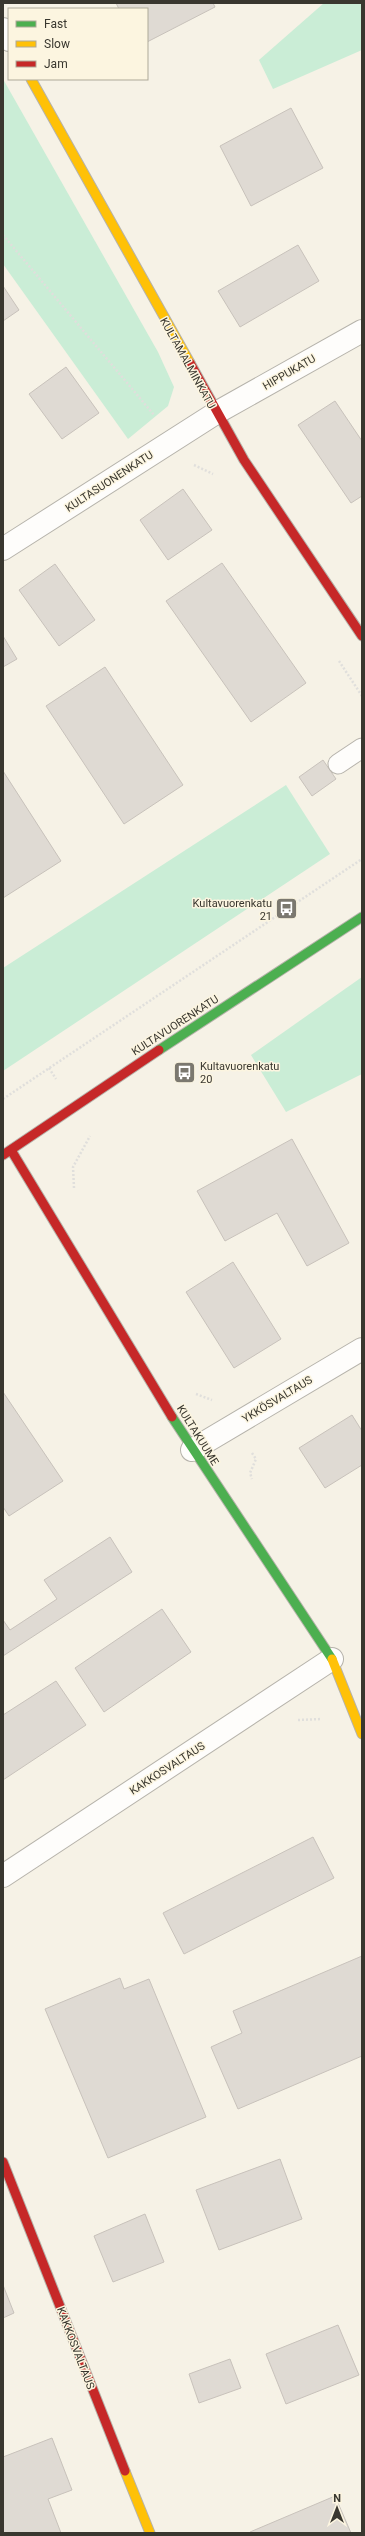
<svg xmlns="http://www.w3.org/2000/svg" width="365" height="2536" font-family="Roboto,sans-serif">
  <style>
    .green { fill: #caedd6 }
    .building { fill: #dfdad3; stroke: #c8c2bb }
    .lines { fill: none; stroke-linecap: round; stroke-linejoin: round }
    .lane-casing { stroke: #b6b3ab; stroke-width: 21 }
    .street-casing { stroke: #b6b3ab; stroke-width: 24 }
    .fast-casing { stroke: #b6b3ab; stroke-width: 11 }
    .slow-casing { stroke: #b6b3ab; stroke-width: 11 }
    .jam-casing { stroke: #b6b3ab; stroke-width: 11 }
    .path { stroke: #e0dfdc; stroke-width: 2.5; stroke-dasharray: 2 2; stroke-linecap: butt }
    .lane { stroke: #fefdfb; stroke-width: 19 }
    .street { stroke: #fefdfb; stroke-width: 22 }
    .fast { stroke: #4caf50; stroke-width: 9 }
    .slow { stroke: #ffc107; stroke-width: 9 }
    .jam { stroke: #c62828; stroke-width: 9 }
    .labels { text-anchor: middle; stroke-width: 3; stroke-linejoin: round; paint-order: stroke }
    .street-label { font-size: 11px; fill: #39372f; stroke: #fcf5e0 }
    .poi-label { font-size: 11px; fill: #39372f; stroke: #fcf5e0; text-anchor: end }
  </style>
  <rect width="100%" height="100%" fill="#f6f2e6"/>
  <g class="green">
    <path d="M324 3H362V50L273 89 259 60Z"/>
    <path d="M3 79 158 352 174 387 168 406 128 439 3 264Z"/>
    <path d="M286 785 330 854 3 1071V968Z"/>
    <path d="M362 977V1074L286 1112 251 1055Z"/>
  </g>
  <g class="building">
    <path d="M116 3H213L215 7 147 42V9H119Z"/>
    <path d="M291 108 323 168 251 206 220 146Z"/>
    <path d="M298 245 319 281 240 327 218 291Z"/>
    <path d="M3 286 19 310 3 321Z"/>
    <path d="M66 367 99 413 62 439 29 394Z"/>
    <path d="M335 401 362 441V496L351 503 298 425Z"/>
    <path d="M183 489 212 530 168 560 140 520Z"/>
    <path d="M222 563 306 683 251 722 166 601Z"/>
    <path d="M55 564 95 620 59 646 19 590Z"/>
    <path d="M3 636 17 659 3 667Z"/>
    <path d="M105 667 183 785 124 824 46 706Z"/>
    <path d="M323 760 336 779 312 796 299 777Z"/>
    <path d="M3 771 61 861 3 898Z"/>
    <path d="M292 1139 349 1243 307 1266 277 1213 225 1241 197 1191Z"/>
    <path d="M233 1262 281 1339 234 1368 186 1292Z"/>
    <path d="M3 1392 63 1481 9 1516 3 1507Z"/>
    <path d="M352 1415 362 1431V1465L325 1488 299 1448Z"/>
    <path d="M110 1537 132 1572 3 1656V1620L10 1630 57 1599 44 1580Z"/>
    <path d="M162 1609 191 1652 104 1712 75 1668Z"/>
    <path d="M56 1681 86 1725 3 1780V1715Z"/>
    <path d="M313 1837 334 1878 184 1954 163 1913Z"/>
    <path d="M362 1956V2056L238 2109 211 2047 242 2033 233 2011Z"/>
    <path d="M120 1978 124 1989 149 1979 206 2117 108 2158 45 2009Z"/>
    <path d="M280 2159 302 2219 219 2250 196 2190Z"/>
    <path d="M145 2214 164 2262 113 2282 94 2236Z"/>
    <path d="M3 2285 14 2313 3 2318Z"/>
    <path d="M338 2325 359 2375 286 2404 266 2354Z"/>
    <path d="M230 2359 241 2388 199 2403 189 2374Z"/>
    <path d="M52 2438 72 2490 48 2499 61 2533H3V2457Z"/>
    <path d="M335 2496 351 2533H250V2532Z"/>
  </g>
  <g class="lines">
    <defs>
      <path id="lane" d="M338 764 362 748"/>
      <g id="street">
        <path d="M3 29 9 40"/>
        <path d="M3 549 216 413 362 331"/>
        <path d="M192 1450 362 1349"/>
        <path d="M3 1876 332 1659"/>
      </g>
      <g id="fast">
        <path d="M159 1050 362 917"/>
        <path d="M172 1417 332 1659"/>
      </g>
      <g id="slow">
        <path d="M31 79 190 363"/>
        <path d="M332 1659 362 1734"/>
        <path d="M125 2471 150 2533"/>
      </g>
      <g id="jam">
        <path d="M190 363 244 460 362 636"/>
        <path d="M11 1150 172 1417"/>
        <path d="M3 1155 159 1050"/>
        <path d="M3 2162 125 2471"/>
      </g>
    </defs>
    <use href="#lane" class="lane-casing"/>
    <use href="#street" class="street-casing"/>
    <use href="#fast" class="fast-casing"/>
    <use href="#slow" class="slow-casing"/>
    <use href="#jam" class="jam-casing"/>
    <g class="path">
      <path d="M3 235 154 415"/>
      <path d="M194 465 213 474"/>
      <path d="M339 661 362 696"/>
      <path d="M49 1068 56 1079"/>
      <path d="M3 1099 362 859"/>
      <path d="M74 1188 73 1167 90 1136"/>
      <path d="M196 1394 212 1400"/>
      <path d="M252 1453 256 1459 250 1473 252 1479"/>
      <path d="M298 1720 321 1719"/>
    </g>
    <use href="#lane" class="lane"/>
    <use href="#street" class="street"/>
    <use href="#fast" class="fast"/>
    <use href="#slow" class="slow"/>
    <use href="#jam" class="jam"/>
  </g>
  <defs>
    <symbol id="bus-square" viewBox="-11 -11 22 22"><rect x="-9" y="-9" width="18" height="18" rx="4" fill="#7b786f" stroke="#fcf5e0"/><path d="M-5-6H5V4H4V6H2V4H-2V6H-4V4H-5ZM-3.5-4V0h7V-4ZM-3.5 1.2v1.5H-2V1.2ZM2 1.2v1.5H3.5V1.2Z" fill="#fff"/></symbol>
  </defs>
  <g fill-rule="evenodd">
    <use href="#bus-square" x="274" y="896" width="25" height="25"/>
    <use href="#bus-square" x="172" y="1060" width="25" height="25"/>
  </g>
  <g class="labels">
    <g class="street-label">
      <text transform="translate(188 363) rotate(61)" y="4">KULTAMALMINKATU</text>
      <text transform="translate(289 372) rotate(-30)" y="4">HIPPUKATU</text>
      <text transform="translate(109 481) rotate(-33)" y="4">KULTASUONENKATU</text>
      <text transform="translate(175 1025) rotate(-33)" y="4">KULTAVUORENKATU</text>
      <text transform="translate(277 1399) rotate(-31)" y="4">YKKÖSVALTAUS</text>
      <text transform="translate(198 1435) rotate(58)" y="4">KULTAKUUME</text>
      <text transform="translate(167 1768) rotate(-33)" y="4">KAKKOSVALTAUS</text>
      <text transform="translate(76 2348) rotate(69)" y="4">KAKKOSVALTAUS</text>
    </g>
    <g class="poi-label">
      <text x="272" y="907">Kultavuorenkatu<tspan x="272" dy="13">21</tspan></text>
      <text x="200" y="1070" text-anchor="start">Kultavuorenkatu<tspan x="200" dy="13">20</tspan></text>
    </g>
  </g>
  <rect width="365" height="2536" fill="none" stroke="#39372f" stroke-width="8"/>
  <rect x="8" y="8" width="140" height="72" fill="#fcf5e0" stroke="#aea999"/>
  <rect x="16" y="21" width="20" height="6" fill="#4caf50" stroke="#aea999"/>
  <text x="44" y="28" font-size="12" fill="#39372f">Fast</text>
  <rect x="16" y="41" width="20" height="6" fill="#ffc107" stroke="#aea999"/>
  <text x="44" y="48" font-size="12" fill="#39372f">Slow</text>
  <rect x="16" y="61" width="20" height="6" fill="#c62828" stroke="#aea999"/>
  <text x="44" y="68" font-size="12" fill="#39372f">Jam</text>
  <g transform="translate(337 2508)" stroke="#fcf5e0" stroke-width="3" paint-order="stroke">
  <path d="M0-3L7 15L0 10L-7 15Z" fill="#39372f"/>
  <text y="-6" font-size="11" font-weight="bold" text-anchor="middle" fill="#39372f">N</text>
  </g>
</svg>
